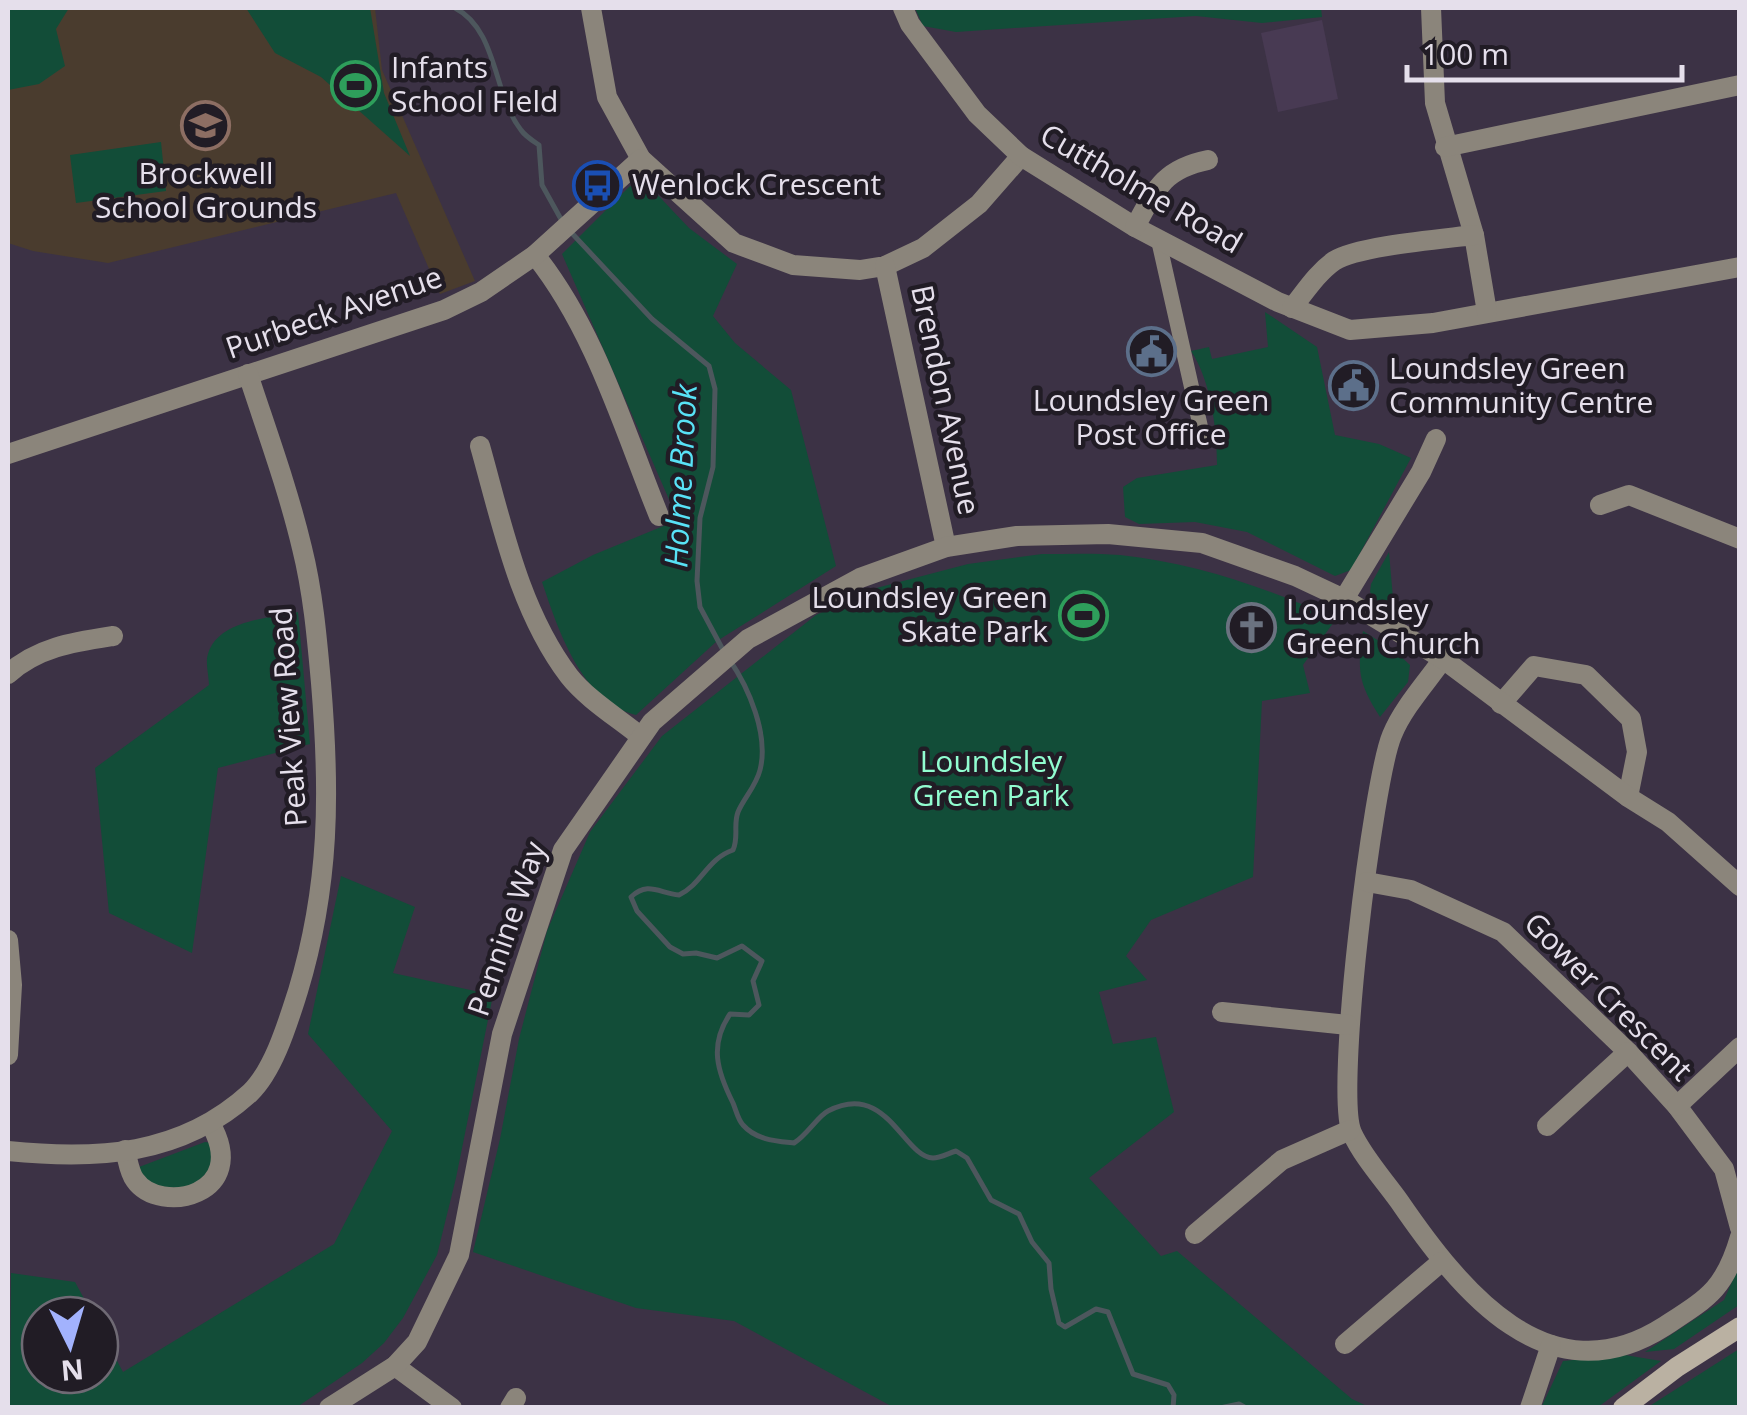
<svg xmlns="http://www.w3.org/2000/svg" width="1747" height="1415" font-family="'Open Sans',sans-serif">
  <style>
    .built { fill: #483a53 }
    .education { fill: #4a3c2e }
    .green { fill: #124d38 }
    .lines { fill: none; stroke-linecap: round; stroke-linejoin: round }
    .stream { stroke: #4d575d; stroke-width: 5 }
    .pedestrian { stroke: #8b857b; stroke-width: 15 }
    .minor { stroke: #8b857b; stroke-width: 20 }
    .tertiary { stroke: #8b857b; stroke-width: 20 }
    .secondary { stroke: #bab1a2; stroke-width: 20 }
    .labels { text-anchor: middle; stroke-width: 9; stroke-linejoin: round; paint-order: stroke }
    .poi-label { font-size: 30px; fill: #e5dfeb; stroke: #211c25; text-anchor: start }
    .street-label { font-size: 30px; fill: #e5dfeb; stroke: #211c25 }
    .park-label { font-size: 30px; fill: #91fdd0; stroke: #211c25 }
    .water-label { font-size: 32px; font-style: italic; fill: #58e2f6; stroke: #211c25 }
  </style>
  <rect width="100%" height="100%" fill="#3c3245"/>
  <path class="built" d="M1322 20 1338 99 1278 112 1261 33Z"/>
  <path class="education" d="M8 8H375L382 70 475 281 440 294 396 193 108 263 33 251 8 243Z"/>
  <g class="green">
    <path d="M8 8H69L56 29 65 66 39 84 8 90Z"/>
    <path d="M246 8H370L384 93 410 156 321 77 275 53Z"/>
    <path d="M915 8H1321L1322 17 1262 23 1196 16 956 32 923 26Z"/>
    <path d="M161 142 166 191 76 203 70 155Z"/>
    <path d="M643 185 653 190 689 228 737 264 713 316 735 343 791 390 836 566 717 641 636 715C581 701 558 629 542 582L593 555 678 520 562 254 630 186Z"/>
    <path d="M1265 312 1317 347 1335 435 1379 444 1411 458 1351 570 1335 576 1247 532 1195 522 1139 524 1125 517 1123 487 1137 478 1217 465C1217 429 1211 381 1191 351L1209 347 1212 359 1268 347Z"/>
    <path d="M1389 552 1394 610 1376 600 1370 592 1371 584Z"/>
    <path d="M1042 554C1068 554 1095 553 1120 555 1196 563 1267 588 1336 619L1303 665 1310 693 1262 701 1253 877 1151 920 1126 956 1147 980 1099 992 1113 1044 1156 1037 1174 1112 1089 1178 1161 1256 1177 1251 1352 1399 1369 1407H893L734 1321 636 1308 473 1252 500 1139 519 1039 547 931 590 832 662 736 816 615 865 591 968 564Z"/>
    <path d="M298 612 310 744 218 768 192 953 109 913 95 768 209 685C209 676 205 662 208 654 218 620 270 618 298 612Z"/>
    <path d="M1363 631 1395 651 1410 665 1408 682 1380 717C1358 683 1357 670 1363 631Z"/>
    <path d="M341 876 415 907 393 973 493 995 456 1178 437 1255 403 1318 384 1343 362 1363 297 1407H10L11 1273 75 1282 93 1315H40V1375H100V1329L123 1372 334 1244 392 1131 308 1034Z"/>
    <path d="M205 1142 212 1143 214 1165C189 1193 178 1196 143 1181L139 1167Z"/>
    <path d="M1739 1266V1305L1674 1349 1645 1352 1724 1300Z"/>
    <path d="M1739 1349V1407H1648Z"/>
    <path d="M1625 1355 1661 1361 1598 1407 1541 1408 1563 1361Z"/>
  </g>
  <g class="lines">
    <g class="stream">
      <path d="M455 8C498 30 493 95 521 130 525 136 533 141 539 145L542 185 562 221"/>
      <path d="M568 229 652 319 709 366 715 389 713 467 700 518 697 581 700 607 723 650"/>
      <path d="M729 659C749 688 769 735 760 770 756 786 744 798 738 812 733 825 739 837 733 850 707 859 702 884 679 895 659 893 648 881 631 897L637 911 670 947 683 954 696 953 717 958 742 946 762 961 753 981 759 1005 749 1015 730 1014C709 1045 717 1071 733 1103 736 1110 738 1120 743 1125 756 1140 776 1141 794 1143 807 1135 818 1116 828 1111 887 1080 903 1157 933 1158 940 1158 949 1153 956 1151L967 1158 991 1200 1019 1214 1032 1242 1049 1263 1051 1289 1059 1323 1065 1327 1096 1309 1108 1312 1133 1374 1168 1385 1174 1395 1173 1408"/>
      <path d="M1220 1408 1239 1404 1246 1408"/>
    </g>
    <path class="pedestrian" d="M1158 238 1203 438"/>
    <g class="minor">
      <path d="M591 8 607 97 641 159 734 243 793 265 860 270 885 266 923 248 979 204 1021 156"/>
      <path d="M903 8 910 24 977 114 1021 156 1135 227 1278 302 1350 330 1433 323 1740 267"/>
      <path d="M1431 8 1435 103 1474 235 1487 312"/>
      <path d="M1445 147 1740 85"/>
      <path d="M1135 227C1155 190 1163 169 1208 160"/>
      <path d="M535 255C595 330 623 427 659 516"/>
      <path d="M885 266 946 547"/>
      <path d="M1292 308C1305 292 1317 273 1334 261 1357 246 1443 239 1474 235"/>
      <path d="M480 446C502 524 519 610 569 676 587 699 618 718 640 736"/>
      <path d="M8 454 444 310 481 292 535 255 641 159"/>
      <path d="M1600 505 1629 495 1740 539"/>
      <path d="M1344 599 1421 472 1436 439"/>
      <path d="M1443 659C1426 683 1403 708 1392 735 1373 780 1334 1094 1352 1133 1363 1157 1384 1180 1399 1201 1460 1290 1548 1401 1665 1326 1708 1298 1725 1289 1740 1237"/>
      <path d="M8 674C38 647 74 642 113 636"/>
      <path d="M1501 704 1534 666 1586 675 1631 719 1637 752 1628 797"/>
      <path d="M1367 882 1411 890 1503 932 1628 1052 1677 1106 1724 1169 1740 1228"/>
      <path d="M1222 1012 1348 1025"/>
      <path d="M1677 1106 1740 1047"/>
      <path d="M1547 1126 1628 1052"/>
      <path d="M125 1150C128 1160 129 1172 135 1180 160 1216 252 1195 210 1123"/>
      <path d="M8 1151C97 1160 181 1156 250 1093 274 1070 288 1022 298 991 330 885 330 792 321 683 317 638 313 592 302 548 288 489 267 432 248 374"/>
      <path d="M1195 1234 1282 1160 1350 1130"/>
      <path d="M1345 1344 1441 1262"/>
      <path d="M395 1366 452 1408"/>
      <path d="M510 1408 516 1398"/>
      <path d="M1530 1408 1551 1345"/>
    </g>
    <g class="tertiary">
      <path d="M8 940 12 985 8 1055"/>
      <path d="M329 1408 395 1366 417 1342 459 1255 502 1034 563 850 652 722 748 639 860 578 946 547 1017 536 1108 534 1202 543 1295 576 1344 599 1443 659 1628 797 1668 822 1740 886"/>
    </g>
    <path class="secondary" d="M1623 1408 1677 1367 1740 1327"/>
  </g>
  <defs>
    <symbol id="stadium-ring" viewBox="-11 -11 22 22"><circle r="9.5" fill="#211c25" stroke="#2e9e5b" stroke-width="1.5"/><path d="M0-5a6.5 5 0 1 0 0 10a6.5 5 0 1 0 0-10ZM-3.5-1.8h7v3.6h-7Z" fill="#2e9e5b"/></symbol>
    <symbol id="school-ring" viewBox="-11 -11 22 22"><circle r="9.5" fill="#211c25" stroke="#8d6e63" stroke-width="1.5"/><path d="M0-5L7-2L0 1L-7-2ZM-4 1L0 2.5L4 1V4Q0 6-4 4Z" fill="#8d6e63"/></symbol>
    <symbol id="bus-ring" viewBox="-11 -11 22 22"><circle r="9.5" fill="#211c25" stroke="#1a4fb4" stroke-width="1.5"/><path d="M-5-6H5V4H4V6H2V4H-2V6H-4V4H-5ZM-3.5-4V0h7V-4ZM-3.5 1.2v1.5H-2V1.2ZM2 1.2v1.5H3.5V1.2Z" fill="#1a4fb4"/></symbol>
    <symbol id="civic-ring" viewBox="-11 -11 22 22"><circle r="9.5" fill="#211c25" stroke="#5c6f8a" stroke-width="1.5"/><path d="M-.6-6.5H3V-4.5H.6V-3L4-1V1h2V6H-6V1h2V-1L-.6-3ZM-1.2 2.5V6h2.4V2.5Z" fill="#5c6f8a"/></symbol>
    <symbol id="church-ring" viewBox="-11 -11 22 22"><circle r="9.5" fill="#211c25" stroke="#6b7280" stroke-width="1.5"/><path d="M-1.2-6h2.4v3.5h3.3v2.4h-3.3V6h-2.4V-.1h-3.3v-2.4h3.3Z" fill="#6b7280"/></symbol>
  </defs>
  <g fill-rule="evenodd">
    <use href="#stadium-ring" x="328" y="58" width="55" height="55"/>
    <use href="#school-ring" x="178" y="98" width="55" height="55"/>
    <use href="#bus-ring" x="570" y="158" width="55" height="55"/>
    <use href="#civic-ring" x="1124" y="324" width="55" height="55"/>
    <use href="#civic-ring" x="1326" y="358" width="55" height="55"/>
    <use href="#stadium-ring" x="1056" y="588" width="55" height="55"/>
    <use href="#church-ring" x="1224" y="600" width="55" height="55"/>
  </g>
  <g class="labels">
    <g class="poi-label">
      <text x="391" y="78">Infants<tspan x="391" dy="34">School FIeld</tspan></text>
      <text x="206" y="184" text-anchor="middle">Brockwell<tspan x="206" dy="34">School Grounds</tspan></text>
      <text x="632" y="195">Wenlock Crescent</text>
      <text x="1389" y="379">Loundsley Green<tspan x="1389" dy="34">Community Centre</tspan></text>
      <text x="1151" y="411" text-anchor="middle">Loundsley Green<tspan x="1151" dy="34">Post Office</tspan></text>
      <text x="1048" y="608" text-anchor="end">Loundsley Green<tspan x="1048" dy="34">Skate Park</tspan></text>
      <text x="1286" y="620">Loundsley<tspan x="1286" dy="34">Green Church</tspan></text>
    </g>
    <g class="street-label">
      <text transform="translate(1141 189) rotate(30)" y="10">Cuttholme Road</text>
      <text transform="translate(334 313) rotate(-19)" y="10">Purbeck Avenue</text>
      <text transform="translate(945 400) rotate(78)" y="10">Brendon Avenue</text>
      <text transform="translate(289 717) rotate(-94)" y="10">Peak View Road</text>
      <text transform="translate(507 929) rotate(-71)" y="10">Pennine Way</text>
      <text transform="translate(1608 997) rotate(45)" y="10">Gower Crescent</text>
    </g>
    <g class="park-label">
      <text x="991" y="772">Loundsley<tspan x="991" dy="34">Green Park</tspan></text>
    </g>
    <g class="water-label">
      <text transform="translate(681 476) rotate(-87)" y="11">Holme Brook</text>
    </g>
  </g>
  <rect width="1747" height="1415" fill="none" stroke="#e5dfeb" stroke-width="20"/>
  <g transform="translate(70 1345) rotate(175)"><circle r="48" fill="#211c25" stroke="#6f6a74" stroke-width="2.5"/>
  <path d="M0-8L18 38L0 25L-18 38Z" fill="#a2b2fd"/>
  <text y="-15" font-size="28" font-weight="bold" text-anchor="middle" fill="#e5dfeb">N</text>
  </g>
  <path d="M1407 65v15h275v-15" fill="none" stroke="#e5dfeb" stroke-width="5"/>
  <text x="1422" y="65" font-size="30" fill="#e5dfeb" stroke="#211c25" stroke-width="8" paint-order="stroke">100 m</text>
</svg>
